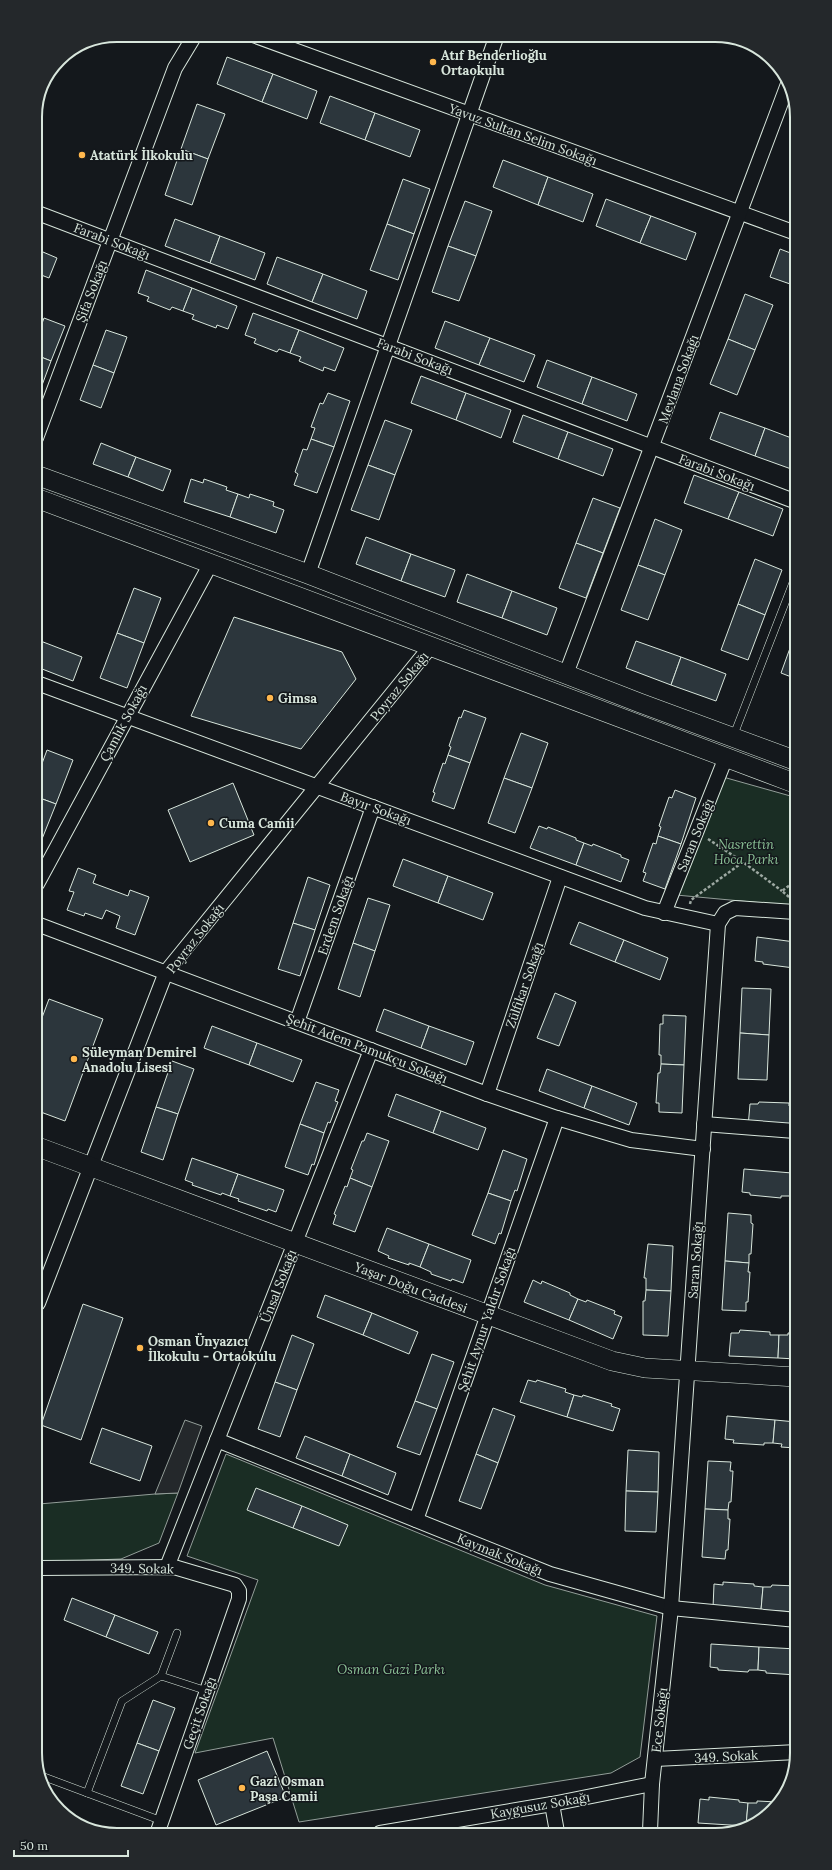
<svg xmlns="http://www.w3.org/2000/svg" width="832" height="1870" font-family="Lora,serif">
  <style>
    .green { fill: #1a2d24; stroke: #939e99 }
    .parking { fill: #24282b; stroke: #939e99 }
    .building { fill: #2c363c; stroke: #d8e6dc }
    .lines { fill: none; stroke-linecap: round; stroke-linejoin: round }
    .lane-casing { stroke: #d8e6dc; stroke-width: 8 }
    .street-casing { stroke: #d8e6dc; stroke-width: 16 }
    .secondary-casing { stroke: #d8e6dc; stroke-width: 20 }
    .path { stroke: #9da8a2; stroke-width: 2.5; stroke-dasharray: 3 2; stroke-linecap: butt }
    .lane { stroke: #14181c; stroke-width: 7 }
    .street { stroke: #14181c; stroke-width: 14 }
    .secondary { stroke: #14181c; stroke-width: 19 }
    .poi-dot { fill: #ffb74d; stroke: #14181c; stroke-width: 1.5 }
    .labels { text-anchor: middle; stroke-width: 3; stroke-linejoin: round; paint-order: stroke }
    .poi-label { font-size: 13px; font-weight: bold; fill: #d8e6dc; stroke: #14181c; text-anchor: start }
    .street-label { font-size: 13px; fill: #d8e6dc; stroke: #14181c }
    .park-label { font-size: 13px; font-style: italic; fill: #8ac095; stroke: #14181c }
    .rim { fill: none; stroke: #d8e6dc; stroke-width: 2 }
  </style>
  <rect width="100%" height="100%" fill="#14181c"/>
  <g class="green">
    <path d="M723 777 794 797 795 906 676 895Z"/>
    <path d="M226 1454 545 1585 657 1616 640 1757 611 1773 299 1822 273 1738 195 1753 258 1580 187 1556Z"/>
    <path d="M178 1493 159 1543 121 1559 39 1562V1504L155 1494Z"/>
  </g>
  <path class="parking" d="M185 1420 202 1426 178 1493 155 1494Z"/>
  <g class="building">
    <path d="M227 57 273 74 262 102 217 84Z"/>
    <path d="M273 74 317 91 307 119 262 102Z"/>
    <path d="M330 96 375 113 365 140 320 123Z"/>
    <path d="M197 104 225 114 208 159 181 149Z"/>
    <path d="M375 113 420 130 410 157 365 140Z"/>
    <path d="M181 149 208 159 192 205 165 195Z"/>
    <path d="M503 160 548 177 538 205 493 187Z"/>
    <path d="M548 177 593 194 583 222 538 205Z"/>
    <path d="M403 179 430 189 414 234 387 224Z"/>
    <path d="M606 199 651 216 640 243 596 226Z"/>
    <path d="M465 201 492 211 476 256 448 246Z"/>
    <path d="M651 216 696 233 686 260 640 243Z"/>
    <path d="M175 219 220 236 210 263 165 246Z"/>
    <path d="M387 224 414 234 398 280 370 270Z"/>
    <path d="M220 236 265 253 255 280 210 263Z"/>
    <path d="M448 246 476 256 459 301 432 292Z"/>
    <path d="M36 249 57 258 49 278 36 273Z"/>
    <path d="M780 249 793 254V285L770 277Z"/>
    <path d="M277 257 323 274 312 302 267 284Z"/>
    <path d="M146 270 192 288 183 311 172 307 170 310 147 301 149 297 138 293Z"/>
    <path d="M323 274 367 291 357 319 312 302Z"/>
    <path d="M192 288 237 306 228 329 217 325 216 328 192 319 194 315 183 311Z"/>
    <path d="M745 294 773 305 755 350 728 339Z"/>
    <path d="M253 313 299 330 290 353 279 349 277 352 254 343 256 339 245 335Z"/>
    <path d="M44 318 65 326 51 361 36 355V340Z"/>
    <path d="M445 321 490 338 479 365 435 348Z"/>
    <path d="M106 330 127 337 114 373 93 365Z"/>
    <path d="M299 330 344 348 335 371 324 367 323 371 299 361 301 357 290 353Z"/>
    <path d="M490 338 535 355 524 382 479 365Z"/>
    <path d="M728 339 755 350 737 395 710 384Z"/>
    <path d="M36 355 51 361 38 396 36 395Z"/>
    <path d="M547 360 592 377 582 404 537 387Z"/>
    <path d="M93 365 114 373 101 408 80 400Z"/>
    <path d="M421 376 466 393 456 420 411 403Z"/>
    <path d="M592 377 637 394 627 421 582 404Z"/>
    <path d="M328 393 350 401 334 447 311 439 315 428 311 427 320 403 323 404Z"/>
    <path d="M466 393 511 410 501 438 456 420Z"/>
    <path d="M720 412 765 428 755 456 710 439Z"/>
    <path d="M523 415 568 432 558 459 513 442Z"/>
    <path d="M385 420 412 430 395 475 368 465Z"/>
    <path d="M765 428 794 439V470L755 456Z"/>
    <path d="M568 432 613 449 603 476 558 459Z"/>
    <path d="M311 439 334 447 317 493 294 485 298 474 295 472 303 449 307 450Z"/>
    <path d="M101 443 136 457 128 477 93 464Z"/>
    <path d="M136 457 171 470 163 491 128 477Z"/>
    <path d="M368 465 395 475 379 520 351 510Z"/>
    <path d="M694 475 739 492 728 519 684 503Z"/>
    <path d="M191 479 203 483 204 479 227 487 226 490 238 494 230 517 184 502Z"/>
    <path d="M739 492 783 509 773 536 728 519Z"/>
    <path d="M238 494 249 498 250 494 274 502 273 506 284 510 276 533 230 517Z"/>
    <path d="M593 498 620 508 603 553 576 543Z"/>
    <path d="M655 519 682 530 665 575 638 565Z"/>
    <path d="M366 537 411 554 401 581 356 564Z"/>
    <path d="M576 543 603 553 586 598 559 588Z"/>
    <path d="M411 554 455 570 445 597 401 581Z"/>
    <path d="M755 559 782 570 765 615 738 604Z"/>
    <path d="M638 565 665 575 648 620 621 610Z"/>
    <path d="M467 574 512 591 502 618 457 602Z"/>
    <path d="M134 588 161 598 144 643 117 633Z"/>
    <path d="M512 591 557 608 547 635 502 618Z"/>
    <path d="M738 604 765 615 748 660 721 650Z"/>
    <path d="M234 617 342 652 356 679 301 749 191 716Z"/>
    <path d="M117 633 144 643 127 688 100 678Z"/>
    <path d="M794 637V678L781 673Z"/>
    <path d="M38 640 82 657 73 681 37 667Z"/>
    <path d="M636 641 681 657 671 685 626 668Z"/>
    <path d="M681 657 726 674 716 701 671 685Z"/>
    <path d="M464 710 486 718 470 763 448 755 451 747 449 746 459 717 461 718Z"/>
    <path d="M521 733 548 743 532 788 504 778Z"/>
    <path d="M47 750 73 760 56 804 37 797V777Z"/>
    <path d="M448 755 470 763 454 809 432 801 435 793 433 792 443 763 445 764Z"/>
    <path d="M504 778 532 788 515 833 488 823Z"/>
    <path d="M233 783 254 835 190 862 168 810Z"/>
    <path d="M675 790 696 798 681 844 658 836 661 827 659 826 669 797 672 798Z"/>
    <path d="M37 797 56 804 38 849H37Z"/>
    <path d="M539 826 547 829 548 827 576 838V840L584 843 576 865 530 848Z"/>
    <path d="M658 836 681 844 665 889 643 881 646 873 643 872 653 843 656 844Z"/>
    <path d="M584 843 592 846 593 844 621 855V857L629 860 621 882 576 865Z"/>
    <path d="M403 859 448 876 438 903 393 886Z"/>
    <path d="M78 868 96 875 93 883 128 896 130 890 149 897 135 935 116 928 120 916 106 910 102 919 85 913 84 916 67 910 74 892 69 891Z"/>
    <path d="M448 876 493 893 483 920 438 903Z"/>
    <path d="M308 877 330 885 315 930 293 923Z"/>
    <path d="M368 898 390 905 375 951 353 943Z"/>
    <path d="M579 922 624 940 615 962 570 944Z"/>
    <path d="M293 923 315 930 300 976 278 969Z"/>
    <path d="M757 937 795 942 794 968 763 964V962L755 961Z"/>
    <path d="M624 940 668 958 660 980 615 962Z"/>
    <path d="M353 943 375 951 360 997 338 989Z"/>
    <path d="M742 988 771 989 769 1035 740 1033Z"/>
    <path d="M555 993 576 1002 559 1046 537 1038Z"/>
    <path d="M49 999 103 1019 65 1121 38 1111 37 1022 40 1023Z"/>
    <path d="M384 1009 429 1026 421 1048 376 1031Z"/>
    <path d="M663 1015 686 1016 684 1065 661 1064V1055H659L660 1024H663Z"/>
    <path d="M212 1026 257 1043 249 1065 204 1048Z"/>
    <path d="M429 1026 474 1042 466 1065 421 1048Z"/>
    <path d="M740 1033 769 1035 767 1080 738 1079Z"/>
    <path d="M257 1043 302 1060 293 1082 249 1065Z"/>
    <path d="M172 1061 194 1069 178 1114 156 1107Z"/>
    <path d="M661 1064 684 1065 682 1113 659 1112V1103H656L658 1073H660Z"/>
    <path d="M547 1069 592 1086 584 1108 539 1091Z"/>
    <path d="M316 1082 339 1090 335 1101 338 1102 330 1123 328 1122 324 1133 300 1124Z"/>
    <path d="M592 1086 637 1103 629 1125 584 1108Z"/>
    <path d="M396 1094 441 1111 433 1133 388 1116Z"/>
    <path d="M759 1102 789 1103V1106H795V1130L748 1127 750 1104H758Z"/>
    <path d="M156 1107 178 1114 163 1160 141 1152Z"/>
    <path d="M441 1111 486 1128 478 1150 433 1133Z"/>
    <path d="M300 1124 324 1133 314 1165 312 1164 308 1175 285 1167Z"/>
    <path d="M367 1133 389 1141 372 1187 350 1178 353 1170 351 1169 362 1141H364Z"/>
    <path d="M503 1150 527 1159 517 1191 515 1190 511 1201 488 1193Z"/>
    <path d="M192 1158 238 1174 230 1196 222 1193 221 1195 192 1185 193 1183 185 1180Z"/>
    <path d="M744 1169 792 1173 790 1196H781V1198L750 1195V1193L742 1192Z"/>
    <path d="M792 1173H795L796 1197 790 1196Z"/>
    <path d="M238 1174 284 1190 276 1212 268 1209 267 1211 238 1201 239 1199 230 1196Z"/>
    <path d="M350 1178 372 1187 355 1232 333 1224 336 1215 334 1214 345 1186 347 1187Z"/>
    <path d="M488 1193 511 1201 501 1234 499 1233 495 1244 472 1235Z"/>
    <path d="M728 1213 751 1215V1223L753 1224 751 1254H749V1263L725 1261Z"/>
    <path d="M387 1228 429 1244 420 1267 409 1263V1265L388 1258 389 1256 378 1251Z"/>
    <path d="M429 1244 471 1260 463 1283 452 1279 451 1281 431 1274V1272L420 1267Z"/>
    <path d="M648 1244 673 1246 671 1291 646 1290V1278H644Z"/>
    <path d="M725 1261 749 1263 748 1272H750L748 1302H746V1311L722 1310Z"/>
    <path d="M533 1280 541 1284 542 1281 570 1293V1295L578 1299 569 1320 524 1302Z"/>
    <path d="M646 1290 671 1291 668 1336 643 1335V1301H645Z"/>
    <path d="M325 1295 372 1313 363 1335 317 1317Z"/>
    <path d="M578 1299 586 1302 587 1300 615 1311 614 1314 622 1317 613 1339 569 1320Z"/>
    <path d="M83 1304 123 1318 81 1440 41 1425Z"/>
    <path d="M372 1313 418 1332 409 1354 363 1335Z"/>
    <path d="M740 1330 770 1332V1335H779L778 1358 729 1356 731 1333H739Z"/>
    <path d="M788 1333H796V1359L778 1358 779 1335H788Z"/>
    <path d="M292 1335 314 1344 297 1390 275 1382Z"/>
    <path d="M432 1354 454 1362 437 1409 415 1401Z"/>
    <path d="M528 1380 536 1382 537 1380 566 1389 565 1392 574 1395 567 1417 520 1402Z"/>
    <path d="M275 1382 297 1390 280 1437 258 1429Z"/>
    <path d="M574 1395 582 1397 583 1395 612 1404 611 1406 620 1409 613 1431 567 1417Z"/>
    <path d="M415 1401 437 1409 420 1455 397 1447Z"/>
    <path d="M493 1408 515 1416 498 1463 476 1454Z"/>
    <path d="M727 1416 775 1420 773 1443H764V1445L733 1443 734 1440 725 1439Z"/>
    <path d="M775 1420 796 1422V1448L781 1447 782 1444 773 1443Z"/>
    <path d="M102 1428 152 1446 140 1481 90 1463Z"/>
    <path d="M305 1436 350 1454 342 1476 296 1458Z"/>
    <path d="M628 1450 659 1452 658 1492 626 1491Z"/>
    <path d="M350 1454 396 1473 388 1495 342 1476Z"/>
    <path d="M476 1454 498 1463 481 1509 459 1501Z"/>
    <path d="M708 1461 731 1462 730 1471H733L731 1502H729L728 1510 705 1509Z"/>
    <path d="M256 1488 302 1506 293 1528 247 1510Z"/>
    <path d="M626 1491 658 1492 656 1532 625 1531Z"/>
    <path d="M302 1506 348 1525 339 1546 293 1528Z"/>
    <path d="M705 1509 728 1510V1519H730L728 1550H726L725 1559 702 1557Z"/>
    <path d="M723 1582 754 1584V1586L763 1587 761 1610 713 1608 714 1584 723 1585Z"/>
    <path d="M772 1585 797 1586V1612L761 1610 763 1587H771Z"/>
    <path d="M72 1598 115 1615 106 1637 64 1620Z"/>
    <path d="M115 1615 158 1632 149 1654 106 1637Z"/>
    <path d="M711 1644 759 1647 758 1670H749L748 1672 718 1670V1668L710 1667Z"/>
    <path d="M759 1647 797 1649V1675L766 1673V1671L758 1670Z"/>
    <path d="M153 1700 175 1708 159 1751 137 1743Z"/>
    <path d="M137 1743 159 1751 143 1794 121 1786Z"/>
    <path d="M267 1751 286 1797 216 1825 198 1780Z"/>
    <path d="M709 1797 739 1800V1802L748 1803 746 1826 698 1823 700 1799 709 1800Z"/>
    <path d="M757 1801 778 1802 746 1826 748 1803H757Z"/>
  </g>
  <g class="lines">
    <defs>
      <g id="lane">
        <path d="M733 737 794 580"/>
        <path d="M161 1676 177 1633"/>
        <path d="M39 1775 162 1821"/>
        <path d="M87 1793 122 1701 161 1676 207 1691"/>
      </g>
      <g id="street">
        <path d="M253 35 793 232"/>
        <path d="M35 212 794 501"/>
        <path d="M36 438 175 68 195 35"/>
        <path d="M308 574 497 35"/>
        <path d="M566 674 788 84"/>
        <path d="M37 683 645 908 718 924"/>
        <path d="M37 884 211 563"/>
        <path d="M664 913 726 757"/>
        <path d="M37 924 487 1094 557 1118 631 1140 703 1149"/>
        <path d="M297 1022 373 807"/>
        <path d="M487 1094 560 877"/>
        <path d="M704 1124 795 1131"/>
        <path d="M38 1303 166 972 431 646"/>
        <path d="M217 1440 550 1574 671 1608 797 1620"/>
        <path d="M416 1520 557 1118"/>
        <path d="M167 1567 371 1050"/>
        <path d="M39 1568 174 1567 235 1585 239 1591V1599L157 1834"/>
        <path d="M655 1759 797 1752"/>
        <path d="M552 1804 557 1832"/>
        <path d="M650 1831 652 1784 671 1608 718 924 725 913 735 908 795 912"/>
        <path d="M380 1833 552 1804 652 1784"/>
      </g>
      <g id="secondary">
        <path d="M36 475 308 574 640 703 794 760"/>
        <path d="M36 498 794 783"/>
        <path d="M38 1147 612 1361 645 1368 796 1377"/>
      </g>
    </defs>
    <use href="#lane" class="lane-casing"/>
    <use href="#street" class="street-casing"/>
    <use href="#secondary" class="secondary-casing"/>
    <g class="path">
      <path d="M708 839 743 862"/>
      <path d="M789 897 782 891 795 881"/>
      <path d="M690 904 691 900 743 862 782 891"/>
    </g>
    <use href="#lane" class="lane"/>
    <use href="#street" class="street"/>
    <use href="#secondary" class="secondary"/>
  </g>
  <g class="poi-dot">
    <circle cx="433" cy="62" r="4"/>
    <circle cx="82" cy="155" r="4"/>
    <circle cx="270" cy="698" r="4"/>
    <circle cx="211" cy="823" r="4"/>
    <circle cx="74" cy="1059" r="4"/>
    <circle cx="140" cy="1348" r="4"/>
    <circle cx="242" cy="1788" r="4"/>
  </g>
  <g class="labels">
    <g class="poi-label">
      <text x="441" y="60">Atıf Benderlioğlu<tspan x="441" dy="15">Ortaokulu</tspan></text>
      <text x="90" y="160">Atatürk İlkokulu</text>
      <text x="278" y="703">Gimsa</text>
      <text x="219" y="828">Cuma Camii</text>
      <text x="82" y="1057">Süleyman Demirel<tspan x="82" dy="15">Anadolu Lisesi</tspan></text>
      <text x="148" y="1346">Osman Ünyazıcı<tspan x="148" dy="15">İlkokulu - Ortaokulu</tspan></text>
      <text x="250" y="1786">Gazi Osman<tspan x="250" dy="15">Paşa Camii</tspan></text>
    </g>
    <g class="street-label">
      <text transform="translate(523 134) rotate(20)" y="5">Yavuz Sultan Selim Sokağı</text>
      <text transform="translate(112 241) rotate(21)" y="5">Farabi Sokağı</text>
      <text transform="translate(91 291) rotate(-69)" y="5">Şifa Sokağı</text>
      <text transform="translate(415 356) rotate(21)" y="5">Farabi Sokağı</text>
      <text transform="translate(678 379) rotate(-70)" y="5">Mevlana Sokağı</text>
      <text transform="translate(717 472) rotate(21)" y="5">Farabi Sokağı</text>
      <text transform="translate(399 686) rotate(-51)" y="5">Poyraz Sokağı</text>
      <text transform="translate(123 723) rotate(-62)" y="5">Çamlık Sokağı</text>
      <text transform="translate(376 808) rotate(20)" y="5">Bayır Sokağı</text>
      <text transform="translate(695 835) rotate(-68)" y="5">Saran Sokağı</text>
      <text transform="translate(335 915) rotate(-71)" y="5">Erdem Sokağı</text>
      <text transform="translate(195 938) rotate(-52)" y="5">Poyraz Sokağı</text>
      <text transform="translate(524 985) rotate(-71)" y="5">Zülfikar Sokağı</text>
      <text transform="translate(367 1048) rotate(21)" y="5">Şehit Adem Pamukçu Sokağı</text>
      <text transform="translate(695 1260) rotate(-86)" y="5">Saran Sokağı</text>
      <text transform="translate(278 1286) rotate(-69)" y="5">Ünsal Sokağı</text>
      <text transform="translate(411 1287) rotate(21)" y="5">Yaşar Doğu Caddesi</text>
      <text transform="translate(486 1319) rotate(-71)" y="5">Şehit Aynur Yaldır Sokağı</text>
      <text transform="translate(500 1554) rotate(22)" y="5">Kaymak Sokağı</text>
      <text transform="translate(142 1568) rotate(1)" y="5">349. Sokak</text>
      <text transform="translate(199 1713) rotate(-71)" y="5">Geçit Sokağı</text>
      <text transform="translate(659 1720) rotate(-84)" y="5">Ece Sokağı</text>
      <text transform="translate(726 1756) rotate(-3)" y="5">349. Sokak</text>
      <text transform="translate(540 1805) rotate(-10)" y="5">Kaygusuz Sokağı</text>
    </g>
    <g class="park-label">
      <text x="746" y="849">Nasrettin<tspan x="746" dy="15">Hoca Parkı</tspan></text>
      <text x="391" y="1674">Osman Gazi Parkı</text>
    </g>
  </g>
  <path d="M0 0H832V1870H0ZM117 42H715A75 75 0 0 1 790 117V1753A75 75 0 0 1 715 1828H117A75 75 0 0 1 42 1753V117A75 75 0 0 1 117 42Z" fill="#24282b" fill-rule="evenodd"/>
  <path class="rim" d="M117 42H715A75 75 0 0 1 790 117V1753A75 75 0 0 1 715 1828H117A75 75 0 0 1 42 1753V117A75 75 0 0 1 117 42Z"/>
  <path d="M14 1850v6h114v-6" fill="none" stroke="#d8e6dc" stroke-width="2"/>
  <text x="20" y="1850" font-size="12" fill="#d8e6dc" stroke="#14181c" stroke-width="3" paint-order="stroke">50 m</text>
</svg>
